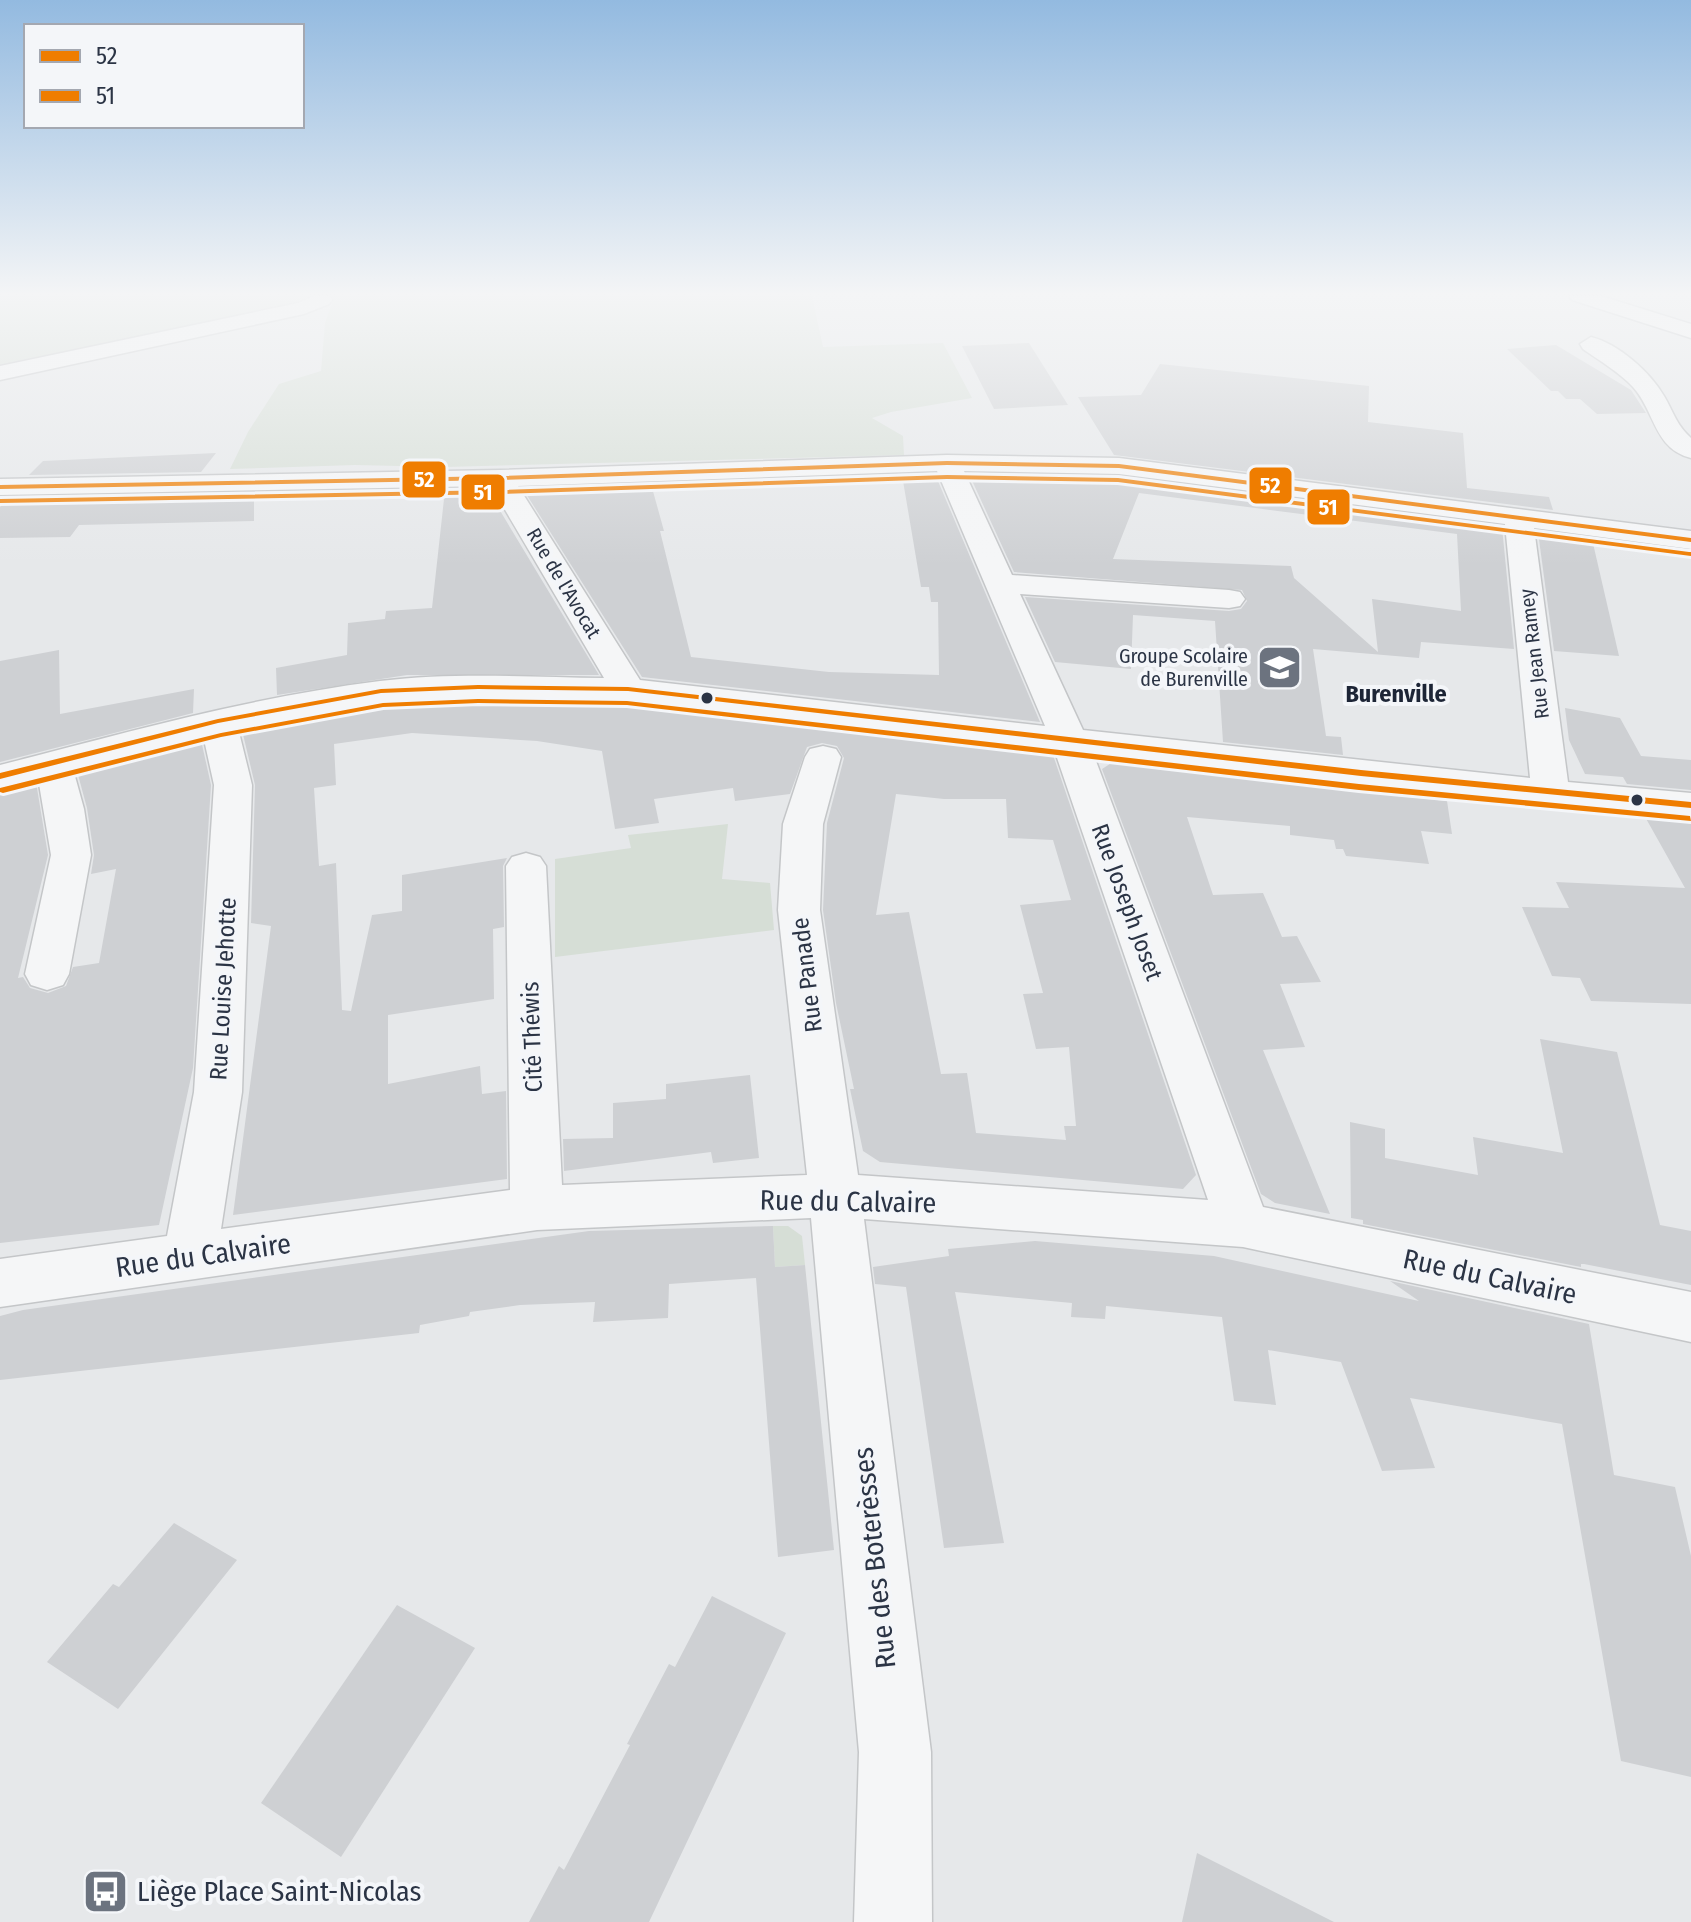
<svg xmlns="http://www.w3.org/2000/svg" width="1691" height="1922" font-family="'Fira Sans Condensed',sans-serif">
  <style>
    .green { fill: #d6ded6 }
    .building { fill: #ced0d3; fill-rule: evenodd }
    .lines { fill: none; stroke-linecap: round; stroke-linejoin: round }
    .minor-casing { stroke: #c4c6c8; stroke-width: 3 }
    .highway-casing { stroke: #b8bbbf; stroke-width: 3 }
    .minor { fill: #f5f6f7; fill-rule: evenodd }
    .highway { fill: #f8f8f8; fill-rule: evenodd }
    .bus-1-casing { stroke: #f4f6f9; stroke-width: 6 }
    .bus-2-casing { stroke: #f4f6f9; stroke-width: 6 }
    .bus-1 { fill: #ef7d00; fill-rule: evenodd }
    .bus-2 { fill: #ef7d00; fill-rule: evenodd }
    .bus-dot { fill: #2b3445; stroke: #f4f6f9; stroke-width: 3 }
    .labels { text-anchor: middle; stroke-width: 8; stroke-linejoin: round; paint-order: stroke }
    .far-street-label { font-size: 20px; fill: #2b3445; stroke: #f4f6f9 }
    .far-poi-label { font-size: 20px; fill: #2b3445; stroke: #f4f6f9; text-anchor: end }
    .far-quarter-label { font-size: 24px; font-weight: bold; fill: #1d2536; stroke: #f4f6f9 }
    .street-label { font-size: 24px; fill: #2b3445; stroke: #f4f6f9 }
    .near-street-label { font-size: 28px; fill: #2b3445; stroke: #f4f6f9 }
    .near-poi-label { font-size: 28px; fill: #2b3445; stroke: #f4f6f9; text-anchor: start }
    .line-badge { stroke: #f4f6f9; stroke-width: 3 }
    .badge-label { font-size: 22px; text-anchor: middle; font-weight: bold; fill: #fff }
  </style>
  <rect width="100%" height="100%" fill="#e6e8ea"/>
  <g class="green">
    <path d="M0 296H311L271 311 0 366Z"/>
    <path d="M314 296H812L823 347 943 343 972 398 891 412 872 418 903 436 904 455 445 467 355 465 230 469 248 432 279 384 321 371 325 323 333 301Z"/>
    <path d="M728 824 722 879 770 883 774 930 555 957V859L631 848 628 835Z"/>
    <path d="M773 1226H788L802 1236 805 1265 775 1267Z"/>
  </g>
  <g class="building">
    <path d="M1029 343 1068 405 994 409 962 346Z"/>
    <path d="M1556 345 1631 390 1646 413 1597 414 1580 399H1566L1558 391H1551L1507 349Z"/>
    <path d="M1160 364 1369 386 1368 422 1463 433 1467 488 1549 497 1553 510 1114 455 1078 397 1141 395Z"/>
    <path d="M216 453 201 472 29 475 43 461Z"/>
    <path d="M935 474 1040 722 642 677 523 489 651 484 664 531H660L691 657 829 672 939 675 938 602H931L929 587H921L902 475Z"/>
    <path d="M969 474 1119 477 1502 527 1514 649 1421 642 1419 658 1313 649 1326 736 1341 737 1343 755 1223 742 1215 621 1133 615 1131 669 1055 662 1025 597 1229 611 1241 609 1247 601 1242 590 1014 572ZM1139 493 1457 534 1461 611 1372 599 1378 652 1294 578 1291 566 1113 559Z"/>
    <path d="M487 489 599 675H407L277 695 276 668 347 655 348 623 385 619 386 611 432 608 445 490Z"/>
    <path d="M254 494V521L79 525 70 537 0 538V507L8 498Z"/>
    <path d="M1538 532 1592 539 1619 656 1554 651Z"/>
    <path d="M59 650 60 714 194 689 193 713 0 762V661Z"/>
    <path d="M478 700 628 702 1052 752 1196 1175 1183 1189 880 1162 863 1151 850 1089H854L836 1003 823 910 827 823 844 758 837 746 822 743 807 747 790 794 735 801 733 788 654 799 659 823 615 829 602 751 537 741 412 733 334 744 336 785 314 788 319 866 336 863 342 1010 351 1011 372 915 402 911V875L507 858 503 866 504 927 493 929 494 999 388 1015V1084L480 1066 482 1094 506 1091 507 1179 233 1215 271 926 251 923 255 785 242 730 381 704ZM896 794 944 799H1006L1008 838 1053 840 1071 900 1020 905 1043 993 1023 994 1036 1049 1069 1047 1076 1126H1064L1066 1140 976 1133 967 1073 941 1074 909 912 876 915Z"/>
    <path d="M1565 708 1620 718 1641 756 1691 760V790L1627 784 1623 777 1585 774 1569 740Z"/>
    <path d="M201 740 211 785 193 1068 159 1225 0 1243V790L36 782 48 855 18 978 23 977 30 988 48 993 66 986 73 967 99 963 116 869 91 874 94 855 87 808 77 771Z"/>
    <path d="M1113 762 1347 785V791L1447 801 1452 834 1421 831 1429 864 1346 856 1343 849H1336L1334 840 1290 835V826L1187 817 1213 895 1263 893 1282 937 1297 936 1321 982 1280 984 1305 1047 1263 1050 1330 1214 1275 1203 1261 1194 1102 769Z"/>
    <path d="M1644 815 1691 820V1004L1591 1001 1580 978 1552 976 1522 907 1569 908 1556 882 1685 888Z"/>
    <path d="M1540 1039 1617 1052 1660 1225 1691 1231V1285L1584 1264H1581V1267L1363 1224V1220L1351 1218 1350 1122 1385 1129V1158L1478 1175 1473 1137 1563 1153Z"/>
    <path d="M750 1075 759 1158 713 1163 711 1152 564 1171 563 1139 613 1138V1103L666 1099V1084Z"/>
    <path d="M773 1226 775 1267 805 1265 834 1550 778 1557 756 1278 669 1284 668 1318 593 1322 595 1302 520 1305 470 1312 469 1316 420 1325 419 1333 0 1380V1316L23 1310 589 1231Z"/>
    <path d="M1035 1241 1214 1256 1419 1301 1390 1281 1589 1324 1614 1475 1675 1487 1691 1556V1777L1621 1761 1562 1424 1410 1398 1435 1468 1382 1471 1341 1362 1268 1350 1276 1405 1234 1401 1222 1317 1106 1306 1105 1319 1071 1317 1072 1303 955 1292 1004 1543 944 1548 906 1287 875 1284 873 1267 949 1256 948 1249Z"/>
    <path d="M174 1523 237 1560 118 1709 47 1662 113 1584 119 1587Z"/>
    <path d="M712 1596 786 1633 649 1922H529L559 1866 564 1870 630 1745 627 1744 669 1664 675 1667Z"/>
    <path d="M397 1605 475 1648 341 1857 261 1803Z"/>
    <path d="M1197 1853 1334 1922H1182Z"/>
  </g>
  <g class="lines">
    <defs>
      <g id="minor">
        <path d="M314 296H330L332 300 329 304 304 314 0 380V366L298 303Z"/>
        <path d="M1591 337C1619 344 1650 372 1664 396 1673 411 1677 426 1691 438V458C1654 449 1655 411 1633 387 1619 372 1600 361 1583 349L1580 344Z"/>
        <path d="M947 455 1119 458 1691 531V549L1534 528 1568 782 1691 793V817L1361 784 1093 753 1263 1207 1691 1292V1342L1243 1247 864 1219 931 1752 932 1922H854L859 1752 811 1218 537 1230 0 1307V1259L167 1236 194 1092 214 785 203 735 73 769 84 809 91 855 69 974 63 985 47 990 31 985 25 974 51 855 38 778 0 787V765C125 733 251 697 380 681 453 672 530 677 604 678L491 486 0 495V479L500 470ZM937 471 1045 726 640 680 518 486ZM964 471 1119 474 1505 524 1530 778 1083 730 1020 594 1229 608 1240 606 1245 599 1240 592 1229 590 1012 575ZM478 697 628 699 1054 749 1208 1200 858 1175 820 910 823 824 841 757 836 749 823 746 810 749 805 757 783 824 778 910 807 1175 562 1185 546 866 540 857 526 853 512 857 506 866 510 1190 221 1229 242 1092 252 785 238 728 381 701Z"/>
      </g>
      <path id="highway" d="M1569 296H1601L1691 324V338L1572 300Z"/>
    </defs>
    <use href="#minor" class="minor-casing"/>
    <use href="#highway" class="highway-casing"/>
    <use href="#minor" class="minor"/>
    <use href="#highway" class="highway"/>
    <defs>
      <g id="bus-1">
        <path d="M947 461 1119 464 1691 538V542L1119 468 947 465 500 480 0 489V485L500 476Z"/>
        <path d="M478 685 628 687 1361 770 1691 802V808L1361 776 628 691 478 689 381 693 218 723 0 779V773L218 719 381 689Z"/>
      </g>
      <g id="bus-2">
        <path d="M947 475 1118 478 1689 552H1691V556L1118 482 947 479 500 494 0 503V499L500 490Z"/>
        <path d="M478 699 627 701 1359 784 1690 816 1691 821 1359 790 627 705 478 703 383 707 221 737 3 793 0 792V788L221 733 383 703Z"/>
      </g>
    </defs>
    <use href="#bus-1" class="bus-1-casing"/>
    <use href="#bus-2" class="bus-2-casing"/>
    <use href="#bus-1" class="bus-1"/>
    <use href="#bus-2" class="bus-2"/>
  </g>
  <linearGradient id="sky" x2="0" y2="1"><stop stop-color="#93bae0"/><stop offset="0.52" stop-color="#f4f5f6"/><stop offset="1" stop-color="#f4f5f6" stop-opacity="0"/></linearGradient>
  <rect width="1691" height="565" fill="url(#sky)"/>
  <defs>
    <symbol id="school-square" viewBox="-11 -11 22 22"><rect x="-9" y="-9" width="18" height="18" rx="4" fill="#6c737f" stroke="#f4f6f9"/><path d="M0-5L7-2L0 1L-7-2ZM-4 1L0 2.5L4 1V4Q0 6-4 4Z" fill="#fff"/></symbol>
    <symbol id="bus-square" viewBox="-11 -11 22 22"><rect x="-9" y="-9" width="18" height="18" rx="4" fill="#6c737f" stroke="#f4f6f9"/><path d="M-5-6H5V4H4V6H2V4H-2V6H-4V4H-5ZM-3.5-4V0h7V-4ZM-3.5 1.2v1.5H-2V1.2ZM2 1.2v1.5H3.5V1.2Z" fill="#fff"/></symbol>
  </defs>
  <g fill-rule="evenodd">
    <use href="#school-square" x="1254" y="642" width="51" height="51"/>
    <use href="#bus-square" x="80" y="1866" width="51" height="51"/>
  </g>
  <g class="bus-dot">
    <circle cx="707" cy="698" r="7"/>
    <circle cx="1637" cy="800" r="7"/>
  </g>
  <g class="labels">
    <g class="far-street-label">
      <text transform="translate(564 583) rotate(59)" y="7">Rue de l'Avocat</text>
      <text transform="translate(1534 654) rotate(-97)" y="7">Rue Jean Ramey</text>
    </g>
    <g class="far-poi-label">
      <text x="1248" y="663">Groupe Scolaire<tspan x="1248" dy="23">de Burenville</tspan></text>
    </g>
    <g class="far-quarter-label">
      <text x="1396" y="702">Burenville</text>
    </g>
    <g class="street-label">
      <text transform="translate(1127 902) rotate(70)" y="8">Rue Joseph Joset</text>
      <text transform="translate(807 975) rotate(-97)" y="8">Rue Panade</text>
      <text transform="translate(223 989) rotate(-87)" y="8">Rue Louise Jehotte</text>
      <text transform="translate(532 1037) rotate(-92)" y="8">Cité Théwis</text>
    </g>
    <g class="near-street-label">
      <text transform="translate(848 1201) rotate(1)" y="10">Rue du Calvaire</text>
      <text transform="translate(203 1255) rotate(-8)" y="10">Rue du Calvaire</text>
      <text transform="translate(1490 1276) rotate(12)" y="10">Rue du Calvaire</text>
      <text transform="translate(874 1558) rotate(-96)" y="10">Rue des Boterèsses</text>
    </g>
    <g class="near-poi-label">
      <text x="137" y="1901">Liège Place Saint-Nicolas</text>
    </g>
  </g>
  <g class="line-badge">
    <rect x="401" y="460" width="46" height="39" rx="8" fill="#ef7d00"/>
    <rect x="1248" y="466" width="45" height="39" rx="8" fill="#ef7d00"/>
    <rect x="460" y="473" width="46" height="38" rx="8" fill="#ef7d00"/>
    <rect x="1306" y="488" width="45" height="38" rx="8" fill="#ef7d00"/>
  </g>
  <g class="badge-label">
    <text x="424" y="487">52</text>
    <text x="1270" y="493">52</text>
    <text x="483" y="500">51</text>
    <text x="1328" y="515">51</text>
  </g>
  <rect x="24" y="24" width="280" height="104" fill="#f4f6f9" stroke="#a4a8b1" stroke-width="2"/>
  <rect x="40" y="50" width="40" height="12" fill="#ef7d00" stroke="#a4a8b1" stroke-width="2"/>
  <text x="96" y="64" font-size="24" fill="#2b3445">52</text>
  <rect x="40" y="90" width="40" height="12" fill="#ef7d00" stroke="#a4a8b1" stroke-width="2"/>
  <text x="96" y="104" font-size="24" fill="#2b3445">51</text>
</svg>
